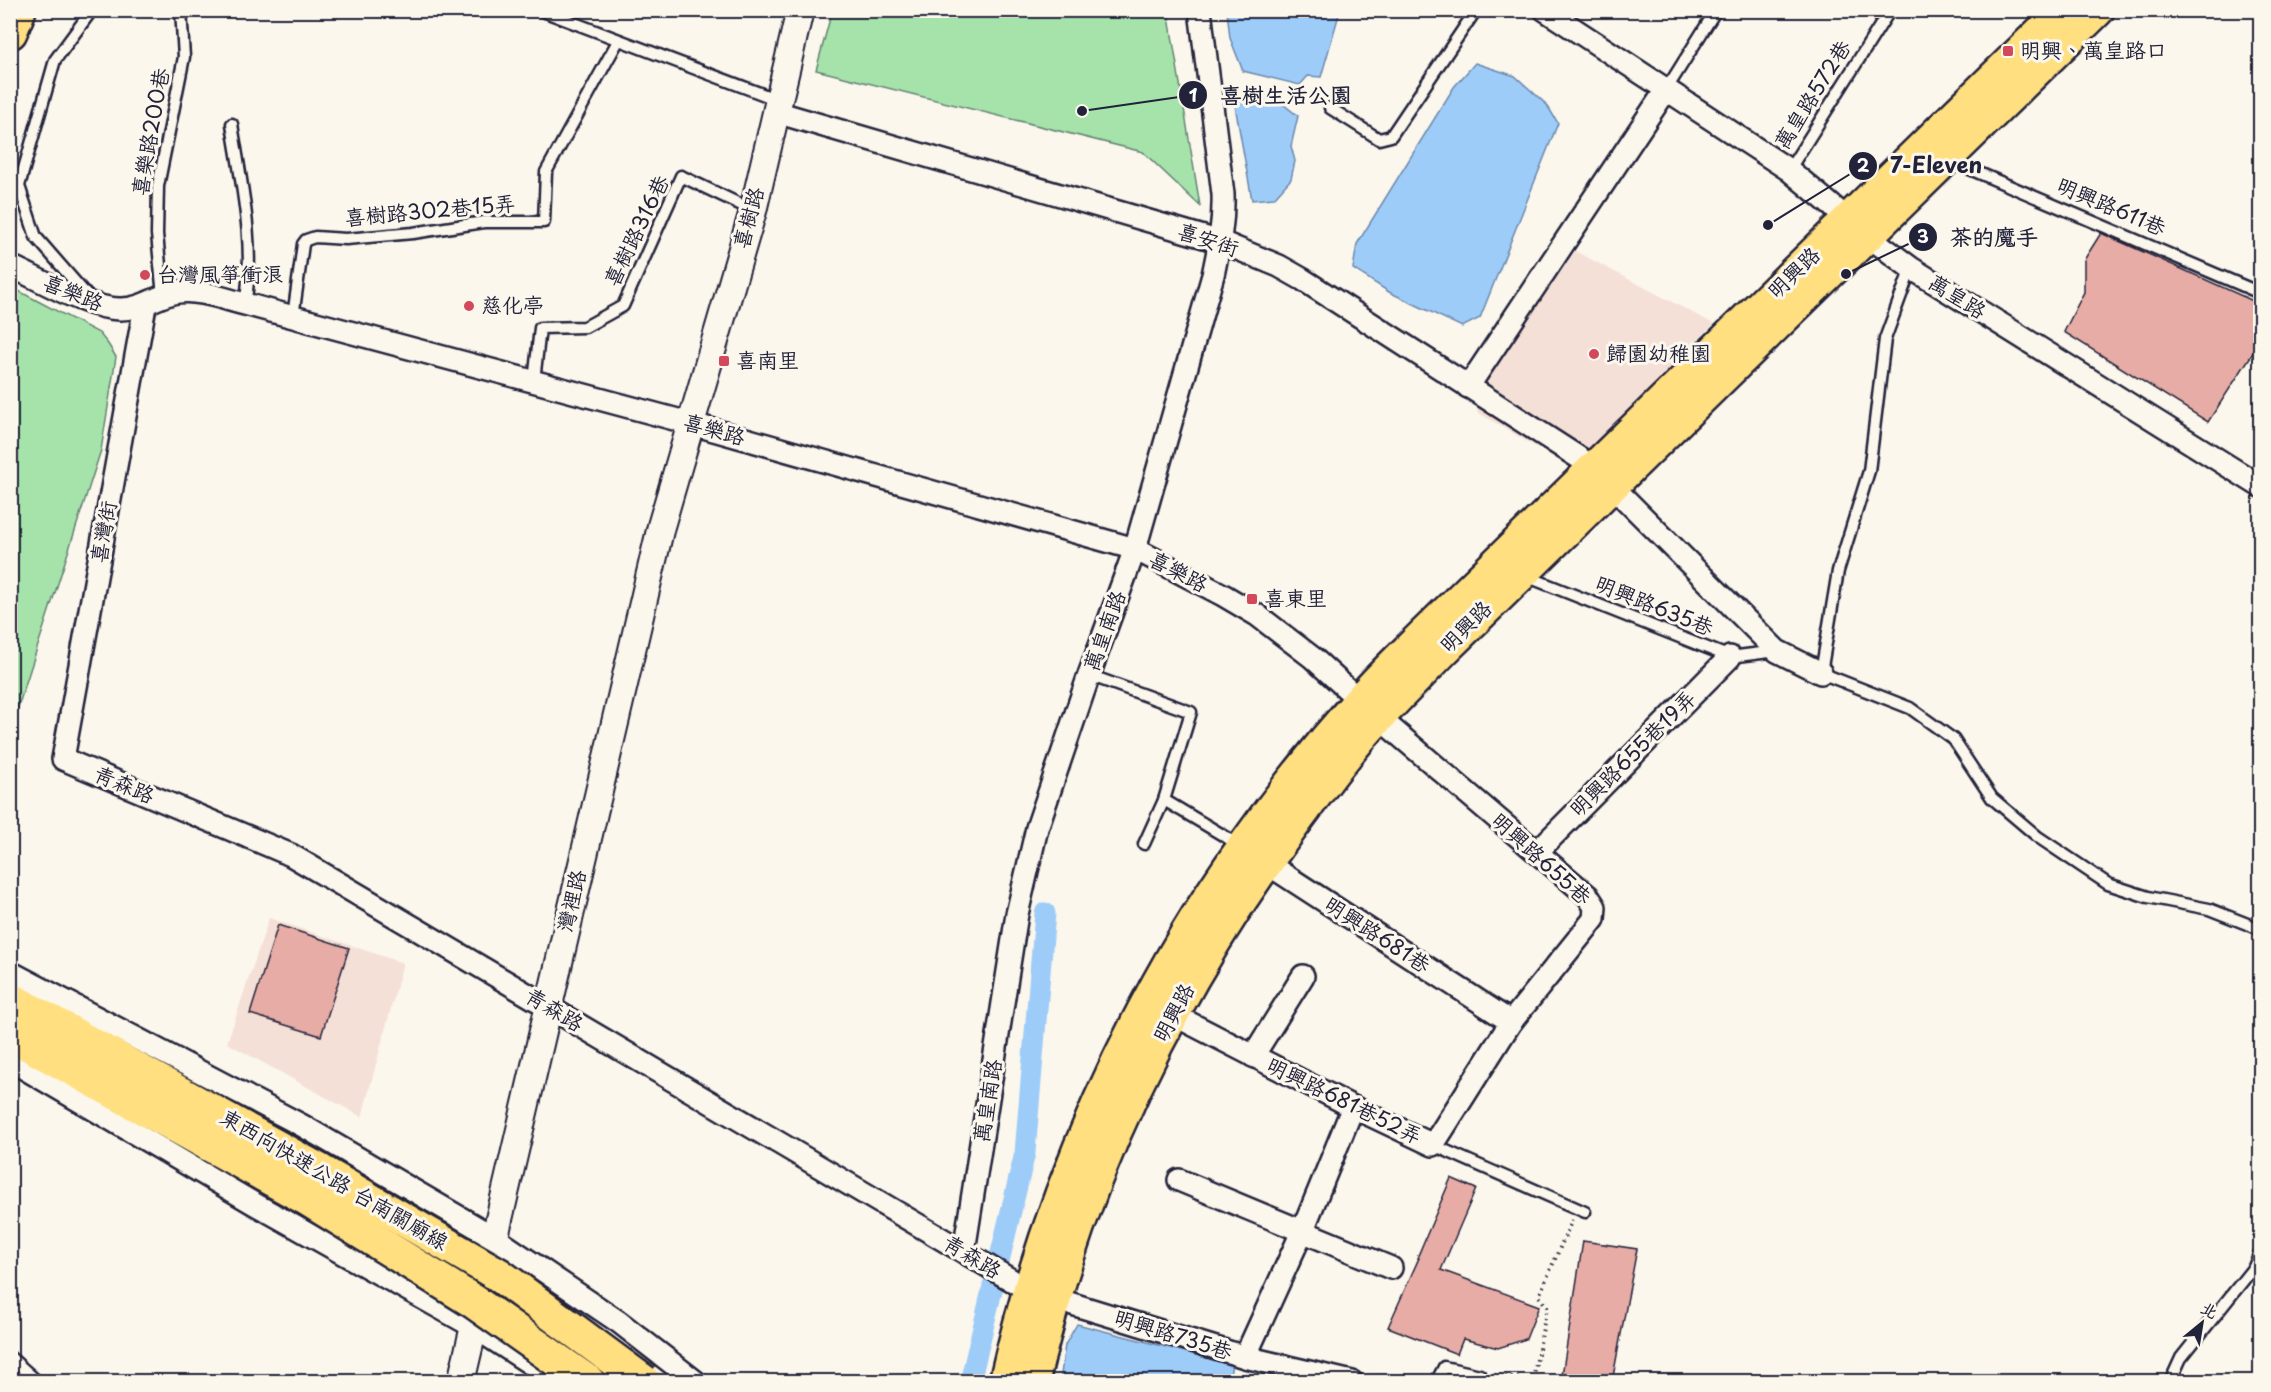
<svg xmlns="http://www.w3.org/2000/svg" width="2271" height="1392" font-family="'Playpen Sans','LXGW WenKai TC',sans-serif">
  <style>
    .built { fill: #f5e0d7 }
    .green { fill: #a5e3ab; stroke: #648273; stroke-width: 1.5 }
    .water { fill: #9eccf9; stroke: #6c88ad; stroke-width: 1.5 }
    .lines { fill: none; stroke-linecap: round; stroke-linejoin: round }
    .canal { stroke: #9eccf9; stroke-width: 21 }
    .building { fill: #e7aca5; stroke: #22223b; stroke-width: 1.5 }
    .service-casing { stroke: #22223b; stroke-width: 15 }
    .minor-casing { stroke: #22223b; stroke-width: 26 }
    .tertiary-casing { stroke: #22223b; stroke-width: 30 }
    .primary-casing { stroke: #22223b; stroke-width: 38 }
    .trunk-casing { stroke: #22223b; stroke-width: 38 }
    .path { stroke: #22223b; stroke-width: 4; stroke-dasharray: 1.5 4.5; stroke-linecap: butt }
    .service { stroke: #fbf7ec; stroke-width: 10 }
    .minor { stroke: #fbf7ec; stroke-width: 21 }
    .tertiary { stroke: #fbf7ec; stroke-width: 26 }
    .primary { stroke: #ffdf80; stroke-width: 33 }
    .trunk { stroke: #ffdf80; stroke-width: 33 }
    .trunk-bridge-casing { stroke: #22223b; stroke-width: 38; stroke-linecap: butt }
    .trunk-bridge { stroke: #ffdf80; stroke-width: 33 }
    .poi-dot { fill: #d1495b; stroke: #fbf7ec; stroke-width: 2 }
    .labels { text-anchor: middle; stroke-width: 6; stroke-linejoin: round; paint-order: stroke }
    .poi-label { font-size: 21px; fill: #22223b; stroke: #fbf7ec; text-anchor: start }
    .street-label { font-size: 21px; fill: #22223b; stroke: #fbf7ec }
    .leader { fill: none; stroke: #22223b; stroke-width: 2 }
    .callout-dot { fill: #22223b; stroke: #fbf7ec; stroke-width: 2 }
    .mark-label { font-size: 18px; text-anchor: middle; font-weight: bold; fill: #fff }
    .callout-label { font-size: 22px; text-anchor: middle; font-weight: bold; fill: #22223b; stroke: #fbf7ec; stroke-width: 6; stroke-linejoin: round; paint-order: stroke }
  </style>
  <rect width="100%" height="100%" fill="#fbf7ec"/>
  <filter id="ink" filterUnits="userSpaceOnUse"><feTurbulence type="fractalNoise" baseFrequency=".0167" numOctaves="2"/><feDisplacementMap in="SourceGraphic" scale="12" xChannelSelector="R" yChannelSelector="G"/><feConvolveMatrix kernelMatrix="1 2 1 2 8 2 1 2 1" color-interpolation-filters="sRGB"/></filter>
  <g filter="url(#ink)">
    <g class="built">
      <path d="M1575 251 1714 324 1570 467 1477 412 1483 383Z"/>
      <path d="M269 918 403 963 362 1117 227 1043Z"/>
    </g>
    <g class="green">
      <path d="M983 11 1006 15 1007 10 1168 11 1200 206 1143 152 816 70 832 11Z"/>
      <path d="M11 287 99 333 108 344 116 357 101 450 11 729Z"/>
    </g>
    <g class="water">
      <path d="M1227 11H1340L1321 77 1308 76 1300 85 1243 71 1230 38Z"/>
      <path d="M1475 63 1515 76 1547 105 1558 123 1480 318 1462 327 1389 292 1353 269 1357 244 1454 87Z"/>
      <path d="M1263 94 1284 105 1298 116 1291 146 1295 161 1291 179 1274 198 1252 200 1234 100Z"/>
      <path d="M1077 1324 1232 1364 1229 1381 1060 1382 1065 1345Z"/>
    </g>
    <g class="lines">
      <path class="canal" d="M970 1382 1025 1153 1045 913"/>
    </g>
    <g class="building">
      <path d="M2101 233 2260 304V342L2208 422 2064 332 2084 292V260Z"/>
      <path d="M278 925 349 948 321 1036 250 1014Z"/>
      <path d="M1451 1178 1476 1189 1441 1270 1539 1306 1526 1339 1498 1348 1463 1339 1457 1354 1388 1327 1419 1258H1417Z"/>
      <path d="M1583 1241 1637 1249 1612 1382H1561Z"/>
    </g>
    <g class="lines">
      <defs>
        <g id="service">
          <path d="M540 10 778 100"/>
          <path d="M1666 90 1716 10"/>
          <path d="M1330 108 1379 139 1391 136 1476 10"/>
          <path d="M232 124C241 183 256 246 245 304"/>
          <path d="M1951 161 2260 293"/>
          <path d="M1789 170 1890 10"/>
          <path d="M1911 268 1885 339 1869 471 1838 571 1821 673 1910 708 1953 739 1992 798 2038 837 2108 884 2148 897 2209 909 2260 929"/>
          <path d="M163 296 157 234 158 186 184 57 181 10"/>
          <path d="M90 299 36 237 19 186 55 60 92 10"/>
          <path d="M293 317 303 244 306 240 315 237 346 239 413 233 484 222H544L546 172 618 41"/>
          <path d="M534 381 540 328 585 327 623 306 681 176 752 210"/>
          <path d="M1526 576 1730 657 1777 651"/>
          <path d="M1089 675 1191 712 1164 800 1144 844"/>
          <path d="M1164 800 1241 846"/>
          <path d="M1433 1145 1585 1212"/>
          <path d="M10 1357 38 1382"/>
          <path d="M1379 1382H1389"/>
          <path d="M1436 1382 1444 1367 1480 1375"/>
          <path d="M2170 1382 2181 1358 2254 1267 2260 1252"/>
        </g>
        <g id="minor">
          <path d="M1545 10 1789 170 1868 236 1911 268 2260 486"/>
          <path d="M776 112 1221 242 1279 266 1302 279 1595 468"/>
          <path d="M10 266C40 279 90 310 121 309 143 309 157 295 178 292 199 289 224 299 245 304L689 423 1135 549 1223 595 1257 615 1283 635 1313 658 1378 717 1588 896 1595 907 1594 919 1511 1022 1433 1145 1353 1107 1172 1014"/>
          <path d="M145 306 63 759 291 855 1030 1291 1245 1357 1352 1382"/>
          <path d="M1468 387 1666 90"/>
          <path d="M1611 485 1777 651 1821 673"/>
          <path d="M1537 852 1730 657"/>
          <path d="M1257 857 1511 1022"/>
          <path d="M10 972 303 1126 495 1238 619 1322 696 1382"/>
          <path d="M1253 1056 1303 976"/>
          <path d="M10 1060 253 1203 474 1327 559 1382"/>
          <path d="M1179 1180 1391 1268"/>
          <path d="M964 1251 1017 914 1037 828 1089 675 1135 549 1213 275C1219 247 1224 222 1223 194L1200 10"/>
          <path d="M1245 1357 1302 1232 1353 1107"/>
        </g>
        <path id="tertiary" d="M461 1382 661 526 753 211 800 10"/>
        <g id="primary">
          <path d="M10 32 19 10"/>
          <path d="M1006 1382C1048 1196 1134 1001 1244 847 1280 796 1319 747 1360 701 1379 678 1402 657 1423 636L2064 10"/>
          <path d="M1032 1382C1079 1178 1172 986 1297 819 1323 784 1349 748 1379 716 1399 694 1421 673 1442 651L2097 10"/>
        </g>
        <g id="trunk">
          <path d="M10 999 320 1171"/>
          <path d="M10 1034 306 1198"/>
        </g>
      </defs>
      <use href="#service" class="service-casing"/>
      <use href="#minor" class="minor-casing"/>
      <use href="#tertiary" class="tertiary-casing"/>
      <use href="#primary" class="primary-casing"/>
      <use href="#trunk" class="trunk-casing"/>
      <path class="path" d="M1493 1376 1533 1380 1547 1307 1539 1296 1572 1220"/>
      <use href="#service" class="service"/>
      <use href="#minor" class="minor"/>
      <use href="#tertiary" class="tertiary"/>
      <use href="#primary" class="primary"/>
      <use href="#trunk" class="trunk"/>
      <defs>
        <g id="trunk-bridge">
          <path d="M320 1171 499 1275 644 1382"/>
          <path d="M306 1198 473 1301 588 1382"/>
        </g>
      </defs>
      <use href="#trunk-bridge" class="trunk-bridge-casing"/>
      <use href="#trunk-bridge" class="trunk-bridge"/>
    </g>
  </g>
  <g class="poi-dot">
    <rect x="2002" y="45" width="12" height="12" rx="3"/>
    <circle cx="145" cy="275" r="6"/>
    <circle cx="469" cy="306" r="6"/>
    <circle cx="1594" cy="354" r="6"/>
    <rect x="718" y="355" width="12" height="12" rx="3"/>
    <rect x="1246" y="593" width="12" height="12" rx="3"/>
  </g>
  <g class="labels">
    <g class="poi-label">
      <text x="2020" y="58">明興、萬皇路口</text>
      <text x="157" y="282">台灣風箏衝浪</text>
      <text x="481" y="313">慈化亭</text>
      <text x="1606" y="361">歸園幼稚園</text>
      <text x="736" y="368">喜南里</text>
      <text x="1264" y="606">喜東里</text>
    </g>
    <g class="street-label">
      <text transform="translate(1813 95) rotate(-58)" y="7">萬皇路572巷</text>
      <text transform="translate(151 132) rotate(-80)" y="7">喜樂路200巷</text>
      <text transform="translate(2111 207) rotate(23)" y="7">明興路611巷</text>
      <text transform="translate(430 211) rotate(-5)" y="7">喜樹路302巷15弄</text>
      <text transform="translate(749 218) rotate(-75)" y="7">喜樹路</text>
      <text transform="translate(637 231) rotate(-64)" y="7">喜樹路316巷</text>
      <text transform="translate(1208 240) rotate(18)" y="7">喜安街</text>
      <text transform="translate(1794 273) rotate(-44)" y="7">明興路</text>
      <text transform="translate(73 293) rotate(22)" y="7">喜樂路</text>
      <text transform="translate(1957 297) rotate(32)" y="7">萬皇路</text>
      <text transform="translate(714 430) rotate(16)" y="7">喜樂路</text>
      <text transform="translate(104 532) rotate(-80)" y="7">喜灣街</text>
      <text transform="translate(1178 572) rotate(28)" y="7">喜樂路</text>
      <text transform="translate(1654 606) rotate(22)" y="7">明興路635巷</text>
      <text transform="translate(1466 627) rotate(-45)" y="7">明興路</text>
      <text transform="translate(1105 631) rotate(-70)" y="7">萬皇南路</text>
      <text transform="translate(1633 754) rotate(-45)" y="7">明興路655巷19弄</text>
      <text transform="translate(124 785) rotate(23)" y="7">青森路</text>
      <text transform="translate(1541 859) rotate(42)" y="7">明興路655巷</text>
      <text transform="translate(572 901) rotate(-77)" y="7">灣裡路</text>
      <text transform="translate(1377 935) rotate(33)" y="7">明興路681巷</text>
      <text transform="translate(554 1010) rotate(31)" y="7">青森路</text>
      <text transform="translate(1174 1013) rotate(-62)" y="7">明興路</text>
      <text transform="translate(988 1101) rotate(-81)" y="7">萬皇南路</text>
      <text transform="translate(1344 1101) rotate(26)" y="7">明興路681巷52弄</text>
      <text transform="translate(334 1180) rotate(30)" y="7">東西向快速公路 台南關廟線</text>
      <text transform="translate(972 1257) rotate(31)" y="7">青森路</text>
      <text transform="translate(1173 1335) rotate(17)" y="7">明興路735巷</text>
    </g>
  </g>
  <path class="leader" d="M1082 111L1193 95M1768 225L1863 166M1846 274L1923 237"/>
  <g class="callout-dot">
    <circle cx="1082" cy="111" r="6"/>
    <circle cx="1768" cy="225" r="6"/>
    <circle cx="1846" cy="274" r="6"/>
    <circle cx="1193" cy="95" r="15"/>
    <circle cx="1863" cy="166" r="15"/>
    <circle cx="1923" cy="237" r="15"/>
  </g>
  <g class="mark-label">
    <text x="1193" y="102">1</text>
    <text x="1863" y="172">2</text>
    <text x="1923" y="243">3</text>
  </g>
  <g class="callout-label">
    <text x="1286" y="103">喜樹生活公園</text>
    <text x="1936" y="173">7-Eleven</text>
    <text x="1994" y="245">茶的魔手</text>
  </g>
  <rect width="2271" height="1392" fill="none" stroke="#fbf7ec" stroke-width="36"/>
  <rect x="18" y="18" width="2235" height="1356" fill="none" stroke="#22223b" stroke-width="2" filter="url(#ink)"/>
  <g transform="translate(2202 1323) rotate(30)" stroke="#fbf7ec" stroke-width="4.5" paint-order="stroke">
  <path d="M0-4.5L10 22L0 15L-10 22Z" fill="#22223b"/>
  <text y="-9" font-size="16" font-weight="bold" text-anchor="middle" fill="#22223b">北</text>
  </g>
</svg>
